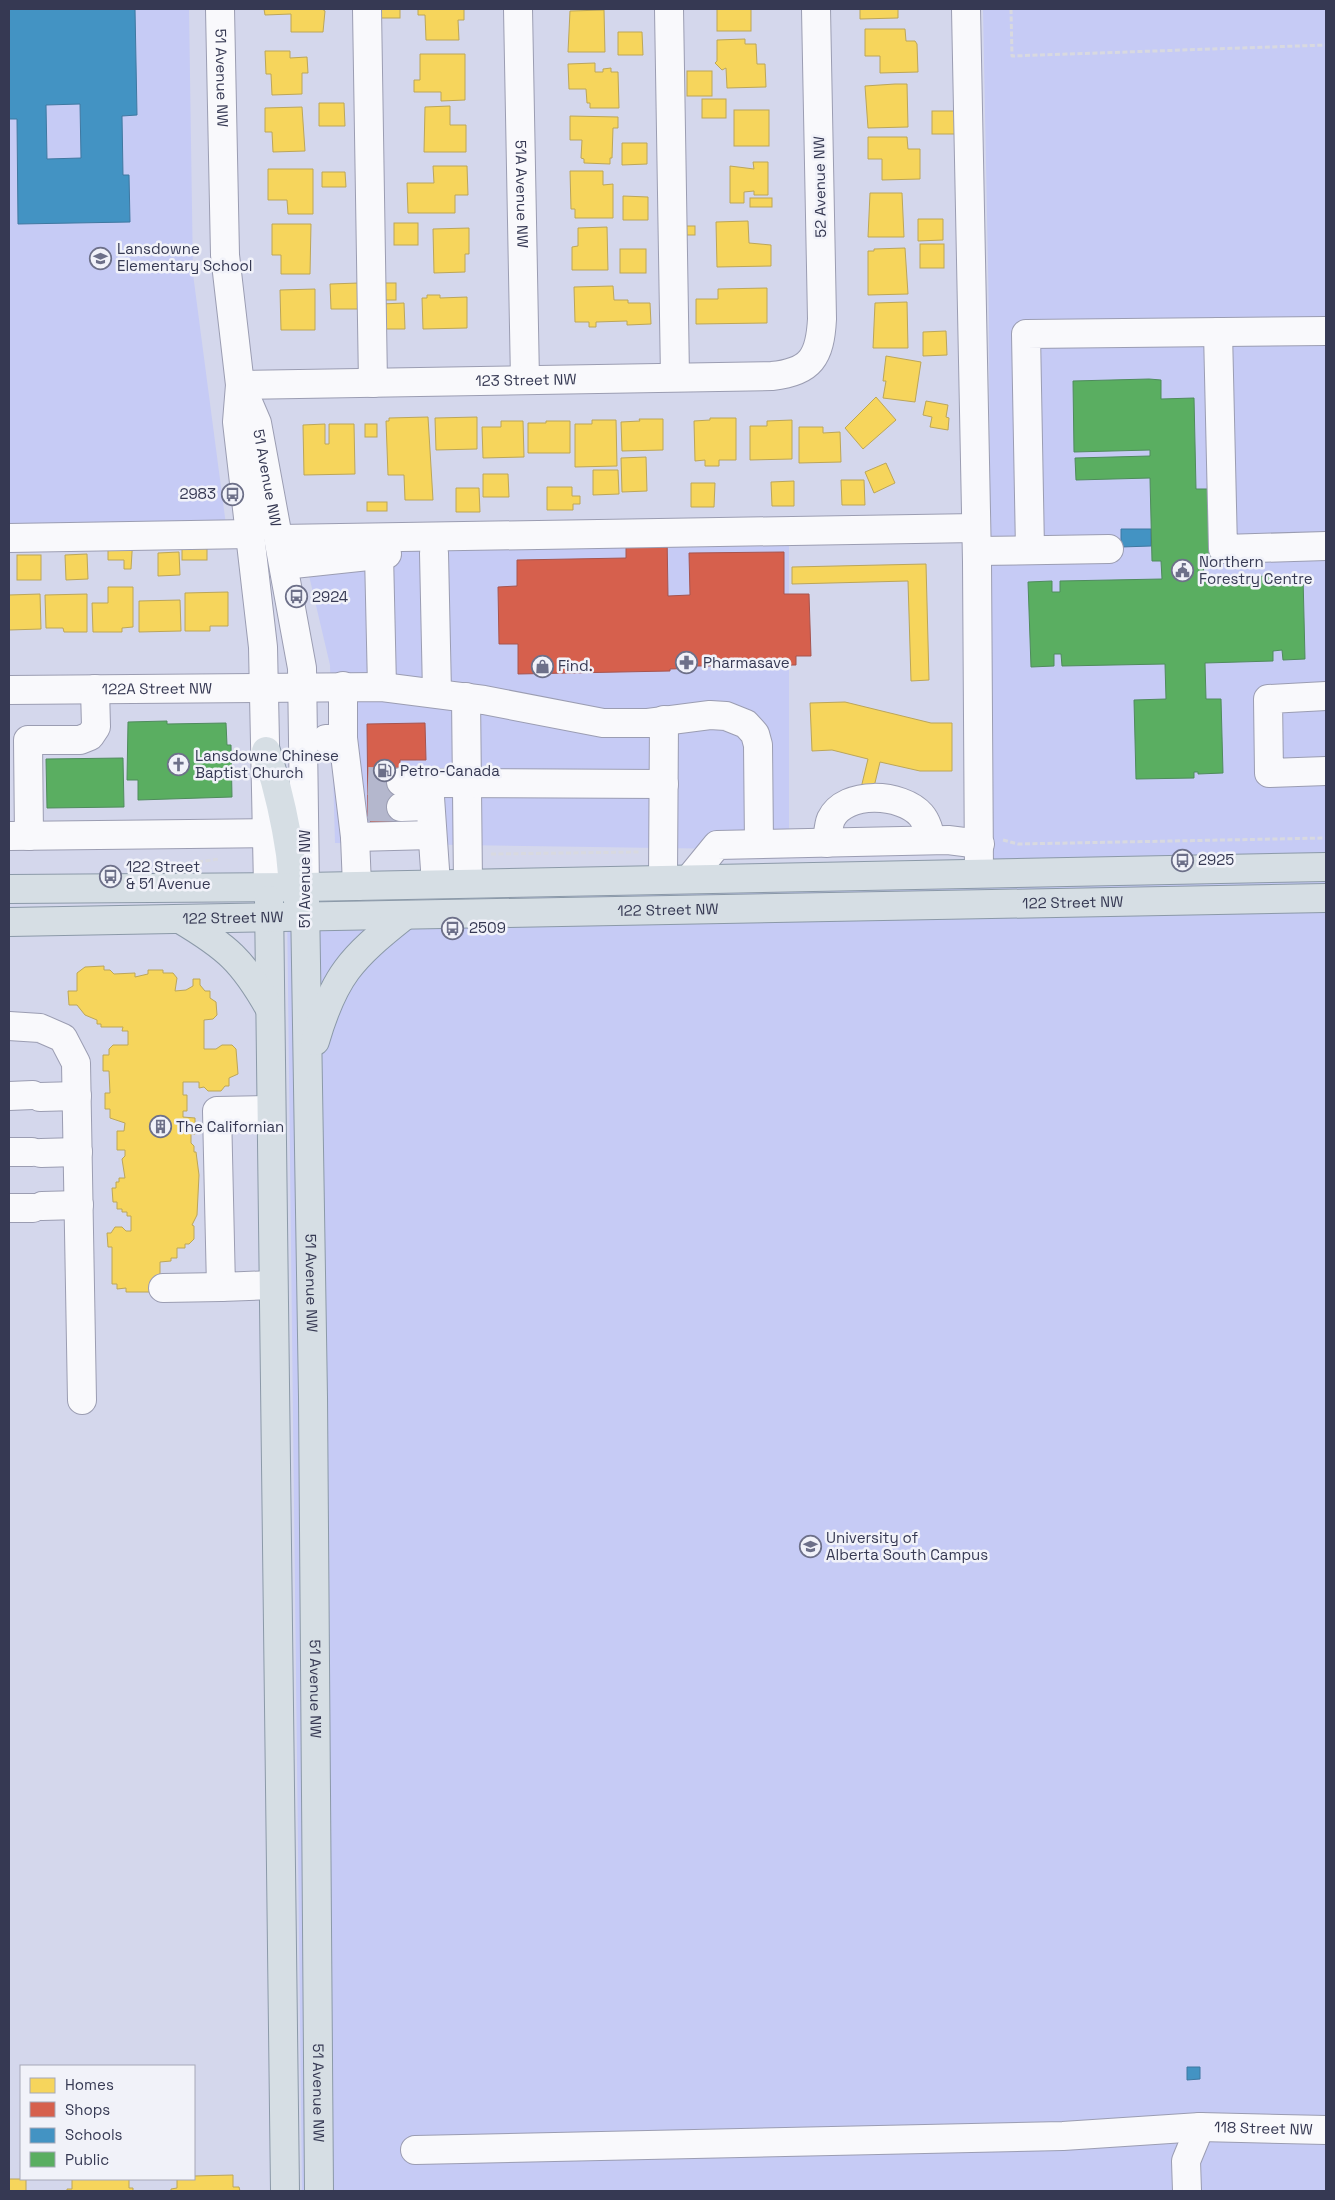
<svg xmlns="http://www.w3.org/2000/svg" width="1335" height="2200" font-family="'Space Grotesk',sans-serif">
  <style>
    .built { fill: #c6cbf5 }
    .homes { fill: #f6d55c; stroke: #bca659 }
    .shops { fill: #d6604d; stroke: #a6544f }
    .schools { fill: #4393c3; stroke: #3f78a1; fill-rule: evenodd }
    .public { fill: #5aae61; stroke: #4f8b5d }
    .lines { fill: none; stroke-linecap: round; stroke-linejoin: round }
    .minor-tunnel { stroke: #b4b7cd; stroke-width: 28; stroke-dasharray: 28 14; stroke-linecap: butt }
    .minor-casing { stroke: #9b9db2; stroke-width: 30 }
    .major-casing { stroke: #8b99a8; stroke-width: 30 }
    .path { stroke: #d8d9e0; stroke-width: 3; stroke-dasharray: 5 2.5; stroke-linecap: butt }
    .minor { stroke: #f9f9fc; stroke-width: 28 }
    .major { stroke: #d6dee4; stroke-width: 28 }
    .labels { text-anchor: middle; stroke-width: 5; stroke-linejoin: round; paint-order: stroke }
    .street-label { font-size: 15px; fill: #363953; stroke: #f1f2f9 }
    .poi-label { font-size: 15px; fill: #363953; stroke: #f1f2f9; text-anchor: start }
  </style>
  <rect width="100%" height="100%" fill="#d4d7ec"/>
  <g class="built">
    <path d="M9 9H189L193 274 226 525 9 528Z"/>
    <path d="M983 9H1326V2191H302L287 903 988 888 991 831 989 319Z"/>
    <path d="M789 546V850L335 843 330 665 303 550Z"/>
  </g>
  <g class="homes">
    <path d="M264 9H322L325 11 323 32H291V14L265 15Z"/>
    <rect x="374" y="9" width="26" height="9"/>
    <path d="M418 9H464V20H458L459 40H426L425 15H418Z"/>
    <rect x="717" y="9" width="34" height="22"/>
    <path d="M860 9H898V18L860 19Z"/>
    <path d="M604 10 605 52H568L570 11Z"/>
    <path d="M865 29H905L906 41H915L917 44 918 72 880 73V56H865Z"/>
    <path d="M618 32H642L643 55H618Z"/>
    <path d="M745 39V44H756L757 64H765L766 87 727 88 726 68 722 70 715 63 717 61V40Z"/>
    <path d="M265 51H290V58L307 57 308 73H302V94L272 95 271 74H266Z"/>
    <path d="M420 54H465V100L441 101V92H414V80H420Z"/>
    <path d="M595 63V72H603V69L611 68V72H618L619 108H590V103H587L586 89H569L568 64Z"/>
    <rect x="687" y="71" width="25" height="25"/>
    <path d="M895 84H907L908 127 868 128 865 86Z"/>
    <rect x="702" y="99" width="24" height="19"/>
    <path d="M319 103H344L345 126H319Z"/>
    <path d="M450 106V125H466V152H424L425 107Z"/>
    <path d="M302 107 305 151 273 152 272 132H265V108Z"/>
    <rect x="734" y="110" width="35" height="36"/>
    <rect x="932" y="111" width="23" height="23"/>
    <path d="M570 116 618 117V128H613L612 158H610V164L584 163V159L581 158 582 140H570Z"/>
    <path d="M868 137H907L908 149H920V179L882 180V159H868Z"/>
    <path d="M622 143H647V164L622 165Z"/>
    <path d="M753 162H768V195H754V191L744 192V203H730V166L754 169Z"/>
    <path d="M433 166H467L468 195H455V213H408L407 183H434Z"/>
    <path d="M268 169H313V214H288L287 200H268Z"/>
    <path d="M570 171H603V185L613 184V218H575V209H571Z"/>
    <path d="M322 172H345L346 187H322Z"/>
    <path d="M870 193H902L904 237H868Z"/>
    <path d="M623 196 648 197V220H623Z"/>
    <rect x="750" y="198" width="22" height="9"/>
    <path d="M918 219H943V240L918 241Z"/>
    <path d="M748 221 749 243 771 245V266L717 267 716 222Z"/>
    <rect x="394" y="223" width="24" height="22"/>
    <path d="M272 224H311L310 274H281V255H272Z"/>
    <rect x="682" y="226" width="13" height="9"/>
    <path d="M607 227 608 270H572V247L578 246V228Z"/>
    <path d="M469 228V254H465V272L434 273 433 229Z"/>
    <rect x="920" y="244" width="24" height="24"/>
    <path d="M905 248 908 294 868 295V251H874V249Z"/>
    <rect x="620" y="249" width="26" height="24"/>
    <path d="M359 283 360 309H331L330 284Z"/>
    <rect x="380" y="283" width="16" height="17"/>
    <path d="M613 286 614 300H628V303H650L651 324 627 325V321L596 322V327H589V322H575L574 287Z"/>
    <path d="M767 288V323L696 324V299H718V289Z"/>
    <path d="M315 289V330H281L280 290Z"/>
    <path d="M427 295H440V298L467 297V328L423 329 422 298H427Z"/>
    <path d="M907 302 908 348H873L875 303Z"/>
    <path d="M404 303 405 329H381V304Z"/>
    <path d="M946 331 947 355 923 356V332Z"/>
    <path d="M886 356 921 362 915 402 883 398 886 381H883Z"/>
    <path d="M876 397 896 420 863 449 845 428Z"/>
    <path d="M926 401 948 405 946 417 949 418 948 430 930 427 932 417 923 415Z"/>
    <path d="M428 417 433 500H405L404 475H388L386 421H389V418Z"/>
    <path d="M477 417V449L436 450 435 418Z"/>
    <path d="M710 418H736V460H719V466H705V460L695 461 694 421 710 420Z"/>
    <path d="M639 419H663V450L622 451 621 422 640 421Z"/>
    <path d="M592 420H616L617 466 575 467V424H592Z"/>
    <path d="M792 420V459L750 460V426H767V421Z"/>
    <path d="M501 421H523L524 457 483 458 482 427H501Z"/>
    <path d="M546 421H570V453H528V423H546Z"/>
    <path d="M325 424V444H329V424H354L355 474 304 475 303 425Z"/>
    <rect x="365" y="424" width="12" height="13"/>
    <path d="M799 427H823V433L840 432 841 462 799 463Z"/>
    <path d="M646 457 647 491 622 492 621 458Z"/>
    <path d="M886 463 895 483 874 493 865 472Z"/>
    <path d="M593 470H618L619 494 593 495Z"/>
    <path d="M483 474H508L509 497H483Z"/>
    <path d="M841 480H864L865 505H842Z"/>
    <path d="M794 481V506H772L771 482Z"/>
    <path d="M691 483H715L714 507H691Z"/>
    <path d="M547 487H572V496H580V504H573V510H547Z"/>
    <path d="M456 488H479L480 512H456Z"/>
    <rect x="367" y="502" width="20" height="9"/>
    <path d="M133 536 131 569H124V560H108V537Z"/>
    <rect x="182" y="537" width="25" height="23"/>
    <path d="M179 552 180 575 158 576V553Z"/>
    <path d="M87 554 88 579 66 580 65 555Z"/>
    <rect x="17" y="555" width="24" height="25"/>
    <path d="M926 564 929 680 911 681 908 581 792 584V567Z"/>
    <path d="M108 587H133V627L122 628V632H93L92 603H108Z"/>
    <path d="M228 592V626H210V631H185V593Z"/>
    <path d="M40 594 41 629 9 630V595Z"/>
    <path d="M87 594V632H64L63 628H46L45 595Z"/>
    <path d="M180 600 181 631 139 632V601Z"/>
    <path d="M845 702 931 723H952V771H920L880 762 873 791 861 788 868 759 832 750 812 751 810 703Z"/>
    <path d="M104 966V970H110L114 974 135 973V977L148 974V970H163V973H173L177 978 175 991 186 990 193 986V979H200V985L205 991H210V998L216 1002 217 1015 213 1019 204 1020V1049H216L222 1045H232L236 1049 238 1074 229 1078V1086H225L221 1091H208L204 1087 199 1088V1082H183V1095H187V1111H183V1117L195 1118V1134H191V1143L194 1146V1152H196L199 1175 197 1215 192 1225 194 1226V1239L189 1244H185V1248H177V1258H171V1261L160 1262V1279L152 1292H126V1288L117 1289V1284H112V1247H108L107 1233H111L115 1227H122L126 1231H131V1216H127V1212H122V1209H117V1202H113L112 1188H116V1182H119V1178H125L122 1159 125 1156V1150H117V1131H124L125 1123 110 1118V1109H105V1093H110L109 1071H103V1055H109V1049L113 1045H128V1031H122L123 1027H101V1024H97V1020L85 1015 77 1005H69L68 991H77V973L85 967Z"/>
    <path d="M233 2175V2187H239L240 2191H171V2189L177 2188V2179H194V2176Z"/>
    <path d="M9 2179H26V2191H31H9Z"/>
    <path d="M72 2179H129V2188H133V2191H67V2189H72Z"/>
  </g>
  <g class="shops">
    <path d="M667 534 668 596 690 595 689 553 784 552V594H809L811 656H796V665L696 666V668L670 669V671L518 674V644H499L498 587 517 586V560L626 558V535Z"/>
    <path d="M425 723 426 760H400V820L397 824 371 823 368 816 367 724Z"/>
  </g>
  <g class="schools">
    <path d="M9 9H135L137 115 122 116 123 175H129L130 222 18 224 17 119H9ZM80 104 81 158 47 159 46 105Z"/>
    <path d="M1121 529H1151V546L1121 547Z"/>
    <path d="M1187 2067H1200V2079L1187 2080Z"/>
  </g>
  <g class="public">
    <path d="M1149 379 1161 380V399L1194 398 1196 489H1214L1216 560 1203 561 1204 578 1271 576V586H1281V577L1303 576 1305 659 1283 660 1282 650 1273 651V661L1205 663 1206 699H1221L1223 773 1198 774V772H1194V778L1136 779 1134 700 1166 699 1165 664 1062 666 1061 654H1054V666L1031 667 1028 582 1052 581V592H1060V581L1162 579 1161 561H1152L1150 478 1076 480 1075 458 1150 456V450L1074 452 1073 381Z"/>
    <path d="M167 721V724L226 723 227 745H231L232 797 138 800V780H127L128 722Z"/>
    <path d="M123 758 124 807 47 808 46 759Z"/>
  </g>
  <g class="lines">
    <g class="minor-tunnel">
      <path d="M368 781 401 782"/>
      <path d="M368 807H401"/>
    </g>
    <defs>
      <g id="minor">
        <path id="s1" d="M220 9 225 255 240 385 237 422 263 647 268 886"/>
        <path d="M367 9 373 383"/>
        <path id="s2" d="M518 9 525 380"/>
        <path d="M669 9 675 377"/>
        <path d="M966 9 977 562 979 873"/>
        <path d="M1218 332 1223 549 1326 546"/>
        <path id="s3" d="M240 385 772 376C811 372 820 357 822 319L816 9"/>
        <path id="s4" d="M242 388 257 423 302 668 305 887"/>
        <path d="M9 538 251 534"/>
        <path d="M279 539 976 528"/>
        <path d="M1030 550 1026 334 1326 331"/>
        <path d="M977 551 1109 549"/>
        <path d="M434 553 437 693"/>
        <path d="M379 554 382 687"/>
        <path d="M284 565 387 554"/>
        <path id="s5" d="M9 690 382 687 484 700 603 723H648L710 715 726 716 746 724 755 734 758 745 759 844"/>
        <path d="M1326 696 1268 699 1269 773 1326 771"/>
        <path d="M466 697 468 883"/>
        <path d="M343 738 355 837 357 886"/>
        <path d="M326 739 343 738V686"/>
        <path d="M401 782 429 783 436 884"/>
        <path d="M429 783 664 784"/>
        <path d="M401 807 430 806"/>
        <path d="M9 836 267 833"/>
        <path d="M29 836 28 740H80L90 736 96 727 95 689"/>
        <path d="M355 837 432 835"/>
        <path d="M827 843C828 836 828 826 831 819 845 790 902 793 921 815 927 822 929 831 931 840"/>
        <path d="M690 878 717 845 948 840 980 844"/>
        <path d="M663 879 664 720"/>
        <path d="M9 1026 40 1028 63 1038 76 1063 82 1400"/>
        <path d="M9 1096 33 1095"/>
        <path d="M40 1097 77 1096"/>
        <path d="M271 1110 217 1111 221 1287 272 1285"/>
        <path d="M9 1152H32"/>
        <path d="M41 1153 78 1152"/>
        <path d="M42 1206 79 1205"/>
        <path d="M9 1208H33"/>
        <path d="M163 1288 221 1287"/>
        <path id="s6" d="M415 2150 1063 2136 1200 2127 1326 2130"/>
        <path d="M1187 2191 1186 2161 1200 2127"/>
      </g>
      <g id="major">
        <path d="M266 751C277 785 285 819 290 854 292 872 292 886 299 903"/>
        <path d="M9 889 305 887 1326 867"/>
        <path d="M269 900 285 2191"/>
        <path id="s7" d="M305 901 313 1397 319 2191"/>
        <path d="M180 919C227 947 243 961 270 1009"/>
        <path id="s8" d="M9 922 1326 898"/>
        <path d="M315 1041C334 976 351 958 404 916"/>
      </g>
    </defs>
    <use href="#minor" class="minor-casing"/>
    <use href="#major" class="major-casing"/>
    <g class="path">
      <path d="M1011 9 1012 56 1326 45"/>
      <path d="M1003 840 1018 844 1326 838"/>
      <path d="M491 854 640 852"/>
      <path d="M198 862 219 859"/>
    </g>
    <use href="#minor" class="minor"/>
    <use href="#major" class="major"/>
  </g>
  <defs>
    <symbol id="school-ring" viewBox="-11 -11 22 22"><circle r="9.5" fill="#f1f2f9" stroke="#6d7089" stroke-width="1.5"/><path d="M0-5L7-2L0 1L-7-2ZM-4 1L0 2.5L4 1V4Q0 6-4 4Z" fill="#6d7089"/></symbol>
    <symbol id="bus-ring" viewBox="-11 -11 22 22"><circle r="9.5" fill="#f1f2f9" stroke="#6d7089" stroke-width="1.5"/><path d="M-5-6H5V4H4V6H2V4H-2V6H-4V4H-5ZM-3.5-4V0h7V-4ZM-3.5 1.2v1.5H-2V1.2ZM2 1.2v1.5H3.5V1.2Z" fill="#6d7089"/></symbol>
    <symbol id="civic-ring" viewBox="-11 -11 22 22"><circle r="9.5" fill="#f1f2f9" stroke="#6d7089" stroke-width="1.5"/><path d="M-.6-6.5H3V-4.5H.6V-3L4-1V1h2V6H-6V1h2V-1L-.6-3ZM-1.2 2.5V6h2.4V2.5Z" fill="#6d7089"/></symbol>
    <symbol id="pharmacy-ring" viewBox="-11 -11 22 22"><circle r="9.5" fill="#f1f2f9" stroke="#6d7089" stroke-width="1.5"/><path d="M-2-6h4v4h4v4h-4v4h-4v-4h-4v-4h4Z" fill="#6d7089"/></symbol>
    <symbol id="shop-ring" viewBox="-11 -11 22 22"><circle r="9.5" fill="#f1f2f9" stroke="#6d7089" stroke-width="1.5"/><path d="M-5-2.5h2.3a2.7 3.5 0 0 1 5.4 0H5L5.5 6h-11ZM-1.5-2.5h3a1.5 2.3 0 0 0-3 0Z" fill="#6d7089"/></symbol>
    <symbol id="church-ring" viewBox="-11 -11 22 22"><circle r="9.5" fill="#f1f2f9" stroke="#6d7089" stroke-width="1.5"/><path d="M-1.2-6h2.4v3.5h3.3v2.4h-3.3V6h-2.4V-.1h-3.3v-2.4h3.3Z" fill="#6d7089"/></symbol>
    <symbol id="fuel-ring" viewBox="-11 -11 22 22"><circle r="9.5" fill="#f1f2f9" stroke="#6d7089" stroke-width="1.5"/><path d="M-5.5-6h7V0h2V4h1.3V-2.5L3-4.5l.8-.8L6-3V5H2.5V1h-1V6h-7ZM-4.2-4.7v3.2H.2V-4.7Z" fill="#6d7089"/></symbol>
    <symbol id="building-ring" viewBox="-11 -11 22 22"><circle r="9.5" fill="#f1f2f9" stroke="#6d7089" stroke-width="1.5"/><path d="M-4-6H4V6H1V3H-1V6H-4ZM-2.5-4.3h1.7v1.8h-1.7ZM.8-4.3h1.7v1.8H.8ZM-2.5-1h1.7V.8h-1.7ZM.8-1h1.7V.8H.8Z" fill="#6d7089"/></symbol>
    <symbol id="university-ring" viewBox="-11 -11 22 22"><circle r="9.5" fill="#f1f2f9" stroke="#6d7089" stroke-width="1.5"/><path d="M0-5L7-2L0 1L-7-2ZM-4 1L0 2.5L4 1V4Q0 6-4 4Z" fill="#6d7089"/></symbol>
  </defs>
  <g fill-rule="evenodd">
    <use href="#school-ring" x="88" y="246" width="25" height="25"/>
    <use href="#bus-ring" x="220" y="482" width="25" height="25"/>
    <use href="#civic-ring" x="1170" y="558" width="25" height="25"/>
    <use href="#bus-ring" x="284" y="584" width="25" height="25"/>
    <use href="#pharmacy-ring" x="674" y="650" width="25" height="25"/>
    <use href="#shop-ring" x="530" y="654" width="25" height="25"/>
    <use href="#church-ring" x="166" y="752" width="25" height="25"/>
    <use href="#fuel-ring" x="372" y="758" width="25" height="25"/>
    <use href="#bus-ring" x="1170" y="848" width="25" height="25"/>
    <use href="#bus-ring" x="98" y="864" width="25" height="25"/>
    <use href="#bus-ring" x="440" y="916" width="25" height="25"/>
    <use href="#building-ring" x="148" y="1114" width="25" height="25"/>
    <use href="#university-ring" x="798" y="1534" width="25" height="25"/>
  </g>
  <g class="labels">
    <g class="street-label">
      <text dy="5" stroke="none"><textPath href="#s1" startOffset="69">51 Avenue NW</textPath></text>
      <text transform="translate(820 187) rotate(-91)" y="5">52 Avenue NW</text>
      <text dy="5" stroke="none"><textPath href="#s2" startOffset="185">51A Avenue NW</textPath></text>
      <text dy="5" stroke="none"><textPath href="#s3" startOffset="286">123 Street NW</textPath></text>
      <text dy="5" stroke="none"><textPath href="#s4" startOffset="94">51 Avenue NW</textPath></text>
      <text dy="5" stroke="none"><textPath href="#s5" startOffset="148">122A Street NW</textPath></text>
      <text transform="translate(305 879) rotate(-90)" y="5">51 Avenue NW</text>
      <text dy="5" stroke="none"><textPath href="#s8" startOffset="1064">122 Street NW</textPath></text>
      <text dy="5" stroke="none"><textPath href="#s8" startOffset="659">122 Street NW</textPath></text>
      <text dy="5" stroke="none"><textPath href="#s8" startOffset="224">122 Street NW</textPath></text>
      <text dy="5" stroke="none"><textPath href="#s7" startOffset="382">51 Avenue NW</textPath></text>
      <text dy="5" stroke="none"><textPath href="#s7" startOffset="788">51 Avenue NW</textPath></text>
      <text dy="5" stroke="none"><textPath href="#s7" startOffset="1192">51 Avenue NW</textPath></text>
      <text dy="5" stroke="none"><textPath href="#s6" startOffset="849">118 Street NW</textPath></text>
    </g>
    <g class="poi-label">
      <text x="117" y="254">Lansdowne<tspan x="117" dy="17">Elementary School</tspan></text>
      <text x="216" y="499" text-anchor="end">2983</text>
      <text x="1199" y="567">Northern<tspan x="1199" dy="17">Forestry Centre</tspan></text>
      <text x="312" y="602">2924</text>
      <text x="703" y="668">Pharmasave</text>
      <text x="558" y="671">Find.</text>
      <text x="195" y="761">Lansdowne Chinese<tspan x="195" dy="17">Baptist Church</tspan></text>
      <text x="400" y="776">Petro-Canada</text>
      <text x="1198" y="865">2925</text>
      <text x="126" y="872">122 Street<tspan x="126" dy="17">&amp; 51 Avenue</tspan></text>
      <text x="469" y="933">2509</text>
      <text x="176" y="1132">The Californian</text>
      <text x="826" y="1543">University of<tspan x="826" dy="17">Alberta South Campus</tspan></text>
    </g>
  </g>
  <rect width="1335" height="2200" fill="none" stroke="#363953" stroke-width="20"/>
  <rect x="20" y="2065" width="175" height="115" fill="#f1f2f9" stroke="#a6a8b7"/>
  <rect x="30" y="2078" width="25" height="15" fill="#f6d55c" stroke="#a6a8b7"/>
  <text x="65" y="2090" font-size="15" fill="#363953">Homes</text>
  <rect x="30" y="2102" width="25" height="15" fill="#d6604d" stroke="#a6a8b7"/>
  <text x="65" y="2115" font-size="15" fill="#363953">Shops</text>
  <rect x="30" y="2128" width="25" height="15" fill="#4393c3" stroke="#a6a8b7"/>
  <text x="65" y="2140" font-size="15" fill="#363953">Schools</text>
  <rect x="30" y="2152" width="25" height="15" fill="#5aae61" stroke="#a6a8b7"/>
  <text x="65" y="2165" font-size="15" fill="#363953">Public</text>
</svg>
